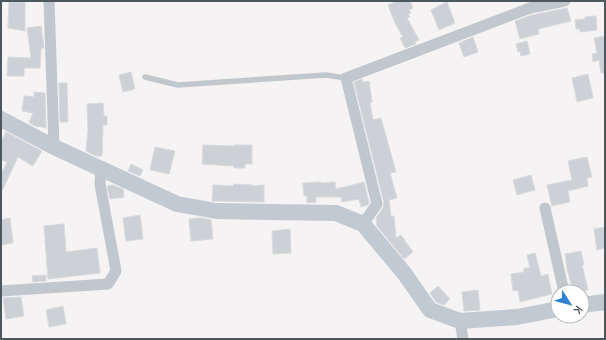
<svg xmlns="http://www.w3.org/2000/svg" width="606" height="340" font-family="Cabin,sans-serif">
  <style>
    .building { fill: #cdd0d4; stroke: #d8dadd }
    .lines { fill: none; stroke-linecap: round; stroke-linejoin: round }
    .lane { stroke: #c0c8cd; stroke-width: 5.5 }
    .street { stroke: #c0c8cd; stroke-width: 11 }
    .secondary { stroke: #c1cad2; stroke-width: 16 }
  </style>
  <rect width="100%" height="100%" fill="#f5f3f3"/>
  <g class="building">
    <path d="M398 1H410L413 8 409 10 411 13 408 14 410 17 407 18 419 40 415 42 416 44 405 48 400 38 403 37 395 23 388 5Z"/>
    <path d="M9 2H25V31L8 28Z"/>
    <path d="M447 2 455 23 439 30 431 10Z"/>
    <path d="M567 8 571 21 538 29 539 34 520 39 515 21 532 15Z"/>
    <path d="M596 16 597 30 580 32V29H576L575 20 585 19V17Z"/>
    <path d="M41 26 44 48H41L40 68H24V76H7L8 57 31 58 27 28Z"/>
    <path d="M605 36V73H601L599 60 593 62 592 54 597 53 594 38Z"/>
    <path d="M473 37 478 52 464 57 459 43Z"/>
    <path d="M527 41 530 54 521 56 520 51 518 52 516 44Z"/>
    <path d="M131 72 135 89 123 92 119 75Z"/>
    <path d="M588 74 593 98 577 102 572 78Z"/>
    <path d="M362 79 363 82 369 81 372 102 370 103 373 120 381 118 396 172 390 173 397 198 389 200 391 216H394L396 238 401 235 413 252 404 259 377 226 376 218 383 208 384 203 354 82Z"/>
    <path d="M59 83H67L68 122H60Z"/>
    <path d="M34 92 45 93 46 128 38 126V127L29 123 33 113 22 111 24 96 34 97Z"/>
    <path d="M103 103 104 116H107V125H103L102 156H96L86 151 88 130 87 104Z"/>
    <path d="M6 132 42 151 33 166 18 157 1 193V174L7 162 1 160V142Z"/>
    <path d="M203 145 234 146V145H252V164H245V168H234V166L202 164Z"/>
    <path d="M155 147 175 151 169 174 150 170Z"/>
    <path d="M587 157 592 177 587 178 588 186 568 191 570 202 552 206 547 185 572 180 568 161Z"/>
    <path d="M131 164 143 170 140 176 128 171Z"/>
    <path d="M531 175 535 190 517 195 513 180Z"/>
    <path d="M321 182V183L335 182 336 189 364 182 369 203 368 205 361 207 359 199 342 202 341 197H316V202L307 203V196H304L303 183Z"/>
    <path d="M234 184 252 185V186L264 185V202L212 201 213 185 233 186Z"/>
    <path d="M113 185 123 189 124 197 110 199 107 186Z"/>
    <path d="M140 215 143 239 126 241 123 218Z"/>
    <path d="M10 218 13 243 1 245V220Z"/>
    <path d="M201 218 211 220 213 239 191 241 189 219Z"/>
    <path d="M64 224 66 252 97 248 100 273 48 279 44 226Z"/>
    <path d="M605 227V248L597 250 594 229Z"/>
    <path d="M290 229 291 253 273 254 272 231Z"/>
    <path d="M581 251 584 265H582L588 290 575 292 574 286 572 287 567 269 565 254Z"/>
    <path d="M535 253 541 276 548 274 552 294 520 302 518 290 513 291 511 274 524 272V268H530L527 255Z"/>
    <path d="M46 275V281L33 282 32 276Z"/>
    <path d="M438 286 450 299 444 305 436 302 430 293Z"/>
    <path d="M478 290 480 310 464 311 462 292Z"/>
    <path d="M21 297 24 316 6 319 3 298Z"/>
    <path d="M63 306 66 324 49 327 46 310Z"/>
  </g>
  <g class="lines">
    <path class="lane" d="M145 77 178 85 326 75 346 78"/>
    <g class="street">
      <path d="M49 1 54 147"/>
      <path d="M545 208 564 292"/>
      <path d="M363 224 377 204 346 78 530 8 565 1"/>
      <path d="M1 291 108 284 116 271 100 184 101 169"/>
      <path d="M460 321 463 339"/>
    </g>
    <g class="secondary">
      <path d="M1 119 54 147 177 204 216 211 336 213 363 224 404 273 430 310 460 321 517 317 558 309"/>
      <path d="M582 305 605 302"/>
    </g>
  </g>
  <rect width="606" height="340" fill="none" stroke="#4c575e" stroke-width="4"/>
  <g transform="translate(570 304) rotate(126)"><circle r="19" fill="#ffffff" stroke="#b7bcbf"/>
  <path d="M0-3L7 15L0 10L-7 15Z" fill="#3081d1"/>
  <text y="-6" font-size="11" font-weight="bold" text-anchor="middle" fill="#4c575e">K</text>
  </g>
</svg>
